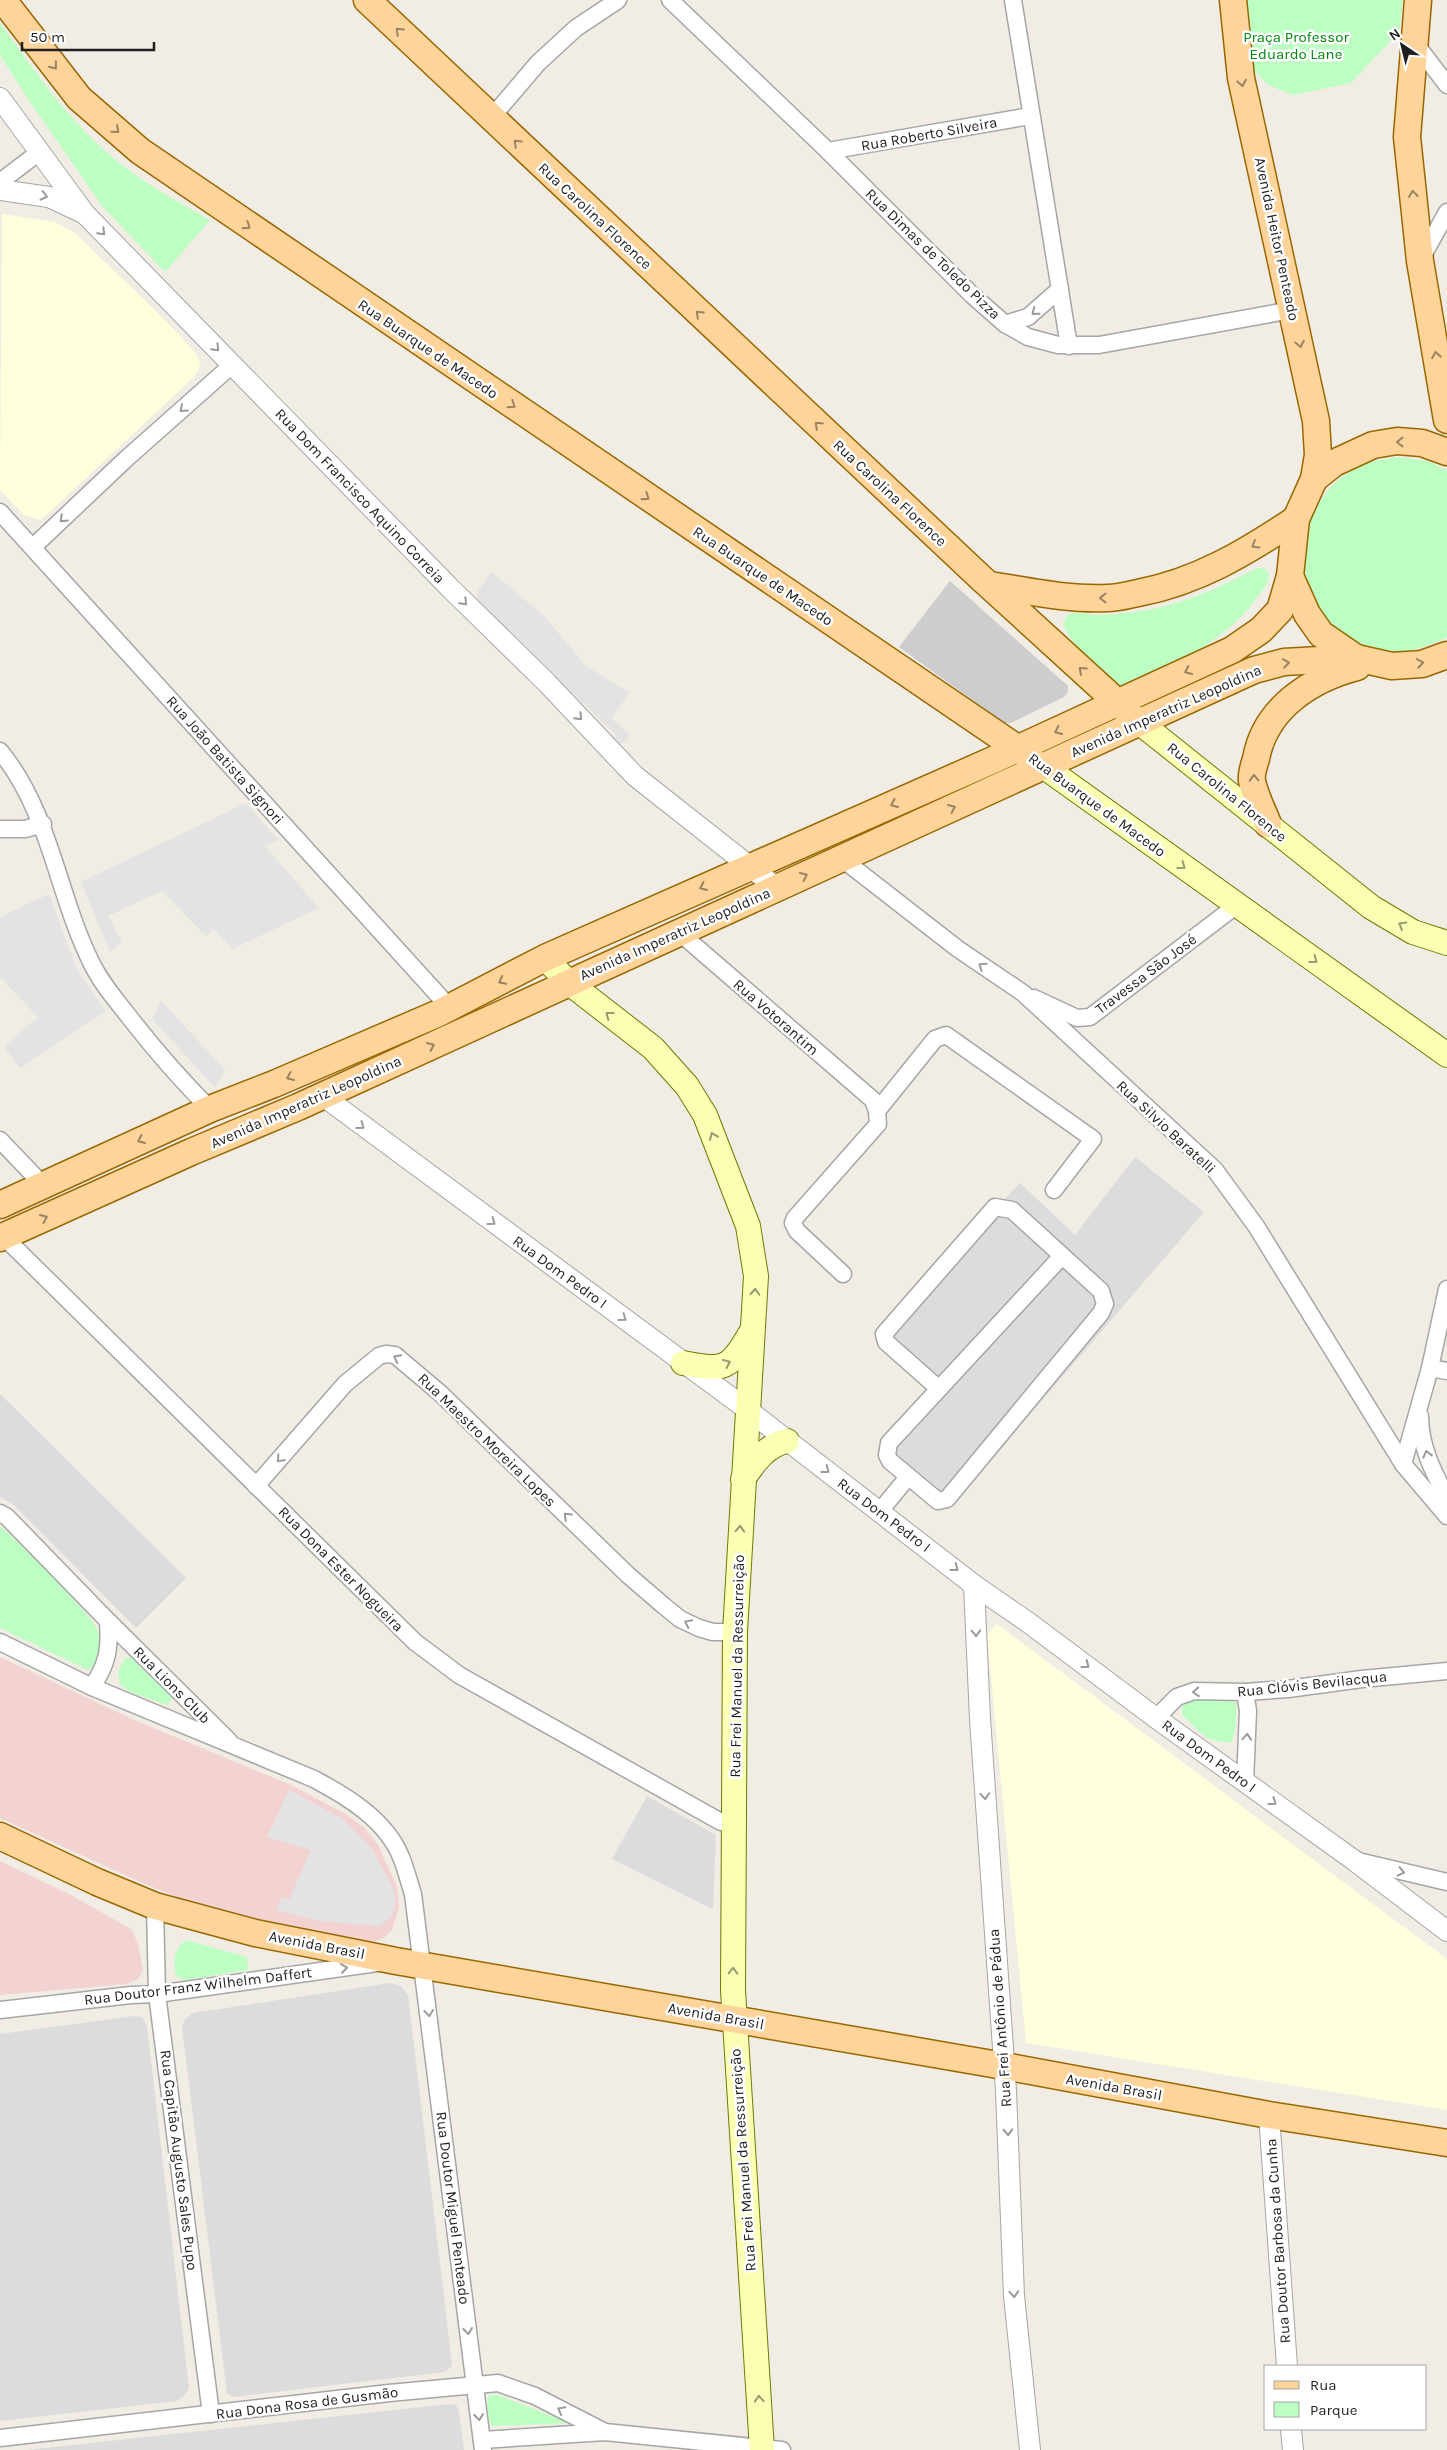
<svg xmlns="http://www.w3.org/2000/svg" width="1447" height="2450" font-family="Karla,sans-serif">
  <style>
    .residential { fill: #dddcdc }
    .commercial { fill: #f3d3d1 }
    .education { fill: #ffffde }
    .religious { fill: #cdcdcd }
    .park { fill: #bdffc2 }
    .parking { fill: #e3e3e3 }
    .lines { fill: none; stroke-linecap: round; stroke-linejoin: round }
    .minor-casing { stroke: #a6a6a6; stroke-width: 19 }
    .tertiary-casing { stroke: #a6a6a6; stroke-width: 22 }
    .secondary-casing { stroke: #6e7b00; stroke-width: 26 }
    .primary-casing { stroke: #996700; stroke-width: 29 }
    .minor { stroke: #fff; stroke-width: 16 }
    .tertiary { stroke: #fff; stroke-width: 20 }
    .secondary { stroke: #fbffb3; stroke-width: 24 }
    .primary { stroke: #ffd49a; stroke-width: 26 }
    .oneway { stroke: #9a8363 }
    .oneway2 { stroke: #9a9a9a }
    .oneway3 { stroke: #989a70 }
    .labels { text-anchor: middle; stroke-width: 5; stroke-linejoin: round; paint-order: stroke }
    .park-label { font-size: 15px; fill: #00890c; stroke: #fff }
    .street-label { font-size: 15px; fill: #1f1f1f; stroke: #fff }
  </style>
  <rect width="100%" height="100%" fill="#f1ece4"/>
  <g class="residential">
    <path d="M1135 1157 1204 1212 948 1510 880 1455 938 1388 876 1336 1020 1183 1075 1235Z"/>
    <path d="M0 1394 186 1578 136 1628 14 1505 0 1497Z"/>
    <path d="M647 1796 716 1835 713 1909 612 1859Z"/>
    <path d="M390 1983 401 1986 408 1995 452 2364 450 2368 444 2372 234 2397 227 2394 226 2385 182 2027 185 2019 193 2013Z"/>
    <path d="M135 2016 142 2017 147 2026 189 2388 184 2396 176 2401 0 2421V2034Z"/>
    <path d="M450 2404 456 2405 459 2411 464 2450H27Z"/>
  </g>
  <g class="commercial">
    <path d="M0 1657 132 1719 291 1785 344 1813 365 1828 378 1845 397 1887 399 1908 392 1930 384 1938 373 1942 252 1919 187 1901 138 1881 0 1818Z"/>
    <path d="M0 1861 71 1895 131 1929 138 1943 143 1971 138 1979 127 1984 0 1995Z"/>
  </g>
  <g class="education">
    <path d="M2 214 55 222 75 233 167 322 194 351 200 361 199 369 194 377 41 520 24 515 0 490Z"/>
    <path d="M997 1624 1447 1959V2110L1026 2043 987 1635Z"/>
  </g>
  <path class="religious" d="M950 581 1068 686V692L1064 697 1011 723H1004L899 647Z"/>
  <g class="park">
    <path d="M1242 0H1403L1399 32 1351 83 1293 95 1268 85 1249 65Z"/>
    <path d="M0 23C36 73 72 126 122 165 149 186 180 203 210 220L165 272 103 207 30 102 0 55Z"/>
    <path d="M1396 457 1428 461 1447 470V638C1428 646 1409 653 1388 651 1311 641 1277 550 1327 492 1337 480 1351 468 1366 463 1376 460 1387 459 1396 457Z"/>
    <path d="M1257 568H1264L1269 574C1268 585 1262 591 1255 600 1222 645 1172 664 1122 687 1103 669 1072 649 1063 624L1067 615C1078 611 1086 614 1098 615 1109 615 1121 613 1133 612 1178 607 1217 589 1257 568Z"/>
    <path d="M0 1526C19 1543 99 1618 102 1640 103 1648 100 1658 99 1666L88 1670 0 1628Z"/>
    <path d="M134 1656 170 1689 173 1698 167 1705 130 1692 120 1685 118 1673 124 1659Z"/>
    <path d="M1204 1699 1236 1702V1725L1232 1742C1206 1744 1200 1731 1182 1715V1706L1190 1700Z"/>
    <path d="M186 1940 247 1957 248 1970 184 1980 176 1976C173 1960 173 1951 186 1940Z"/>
    <path d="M495 2394 570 2423 492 2426C487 2419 486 2404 489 2396Z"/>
  </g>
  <g class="parking">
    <path d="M492 572 545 617 586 666 630 693 611 718 630 735 622 744H618L615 734 478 602 477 592Z"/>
    <path d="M246 803 278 840 265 846 319 908 232 949 214 929 206 936 162 891 108 916 122 942 110 952 81 882Z"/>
    <path d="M49 894 77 970 106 1011 20 1068 4 1047 38 1017 0 977V917Z"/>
    <path d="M161 1001 225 1070 215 1087 152 1019Z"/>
    <path d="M289 1790 343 1819 373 1850 395 1892V1906L391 1917 380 1926 319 1921 276 1910 282 1897 289 1900 311 1850 267 1837Z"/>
  </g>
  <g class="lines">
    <defs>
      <g id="minor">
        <path d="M670 0 828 151 972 295 1005 324 1028 337 1058 345H1099L1292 310"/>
        <path d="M1013 0 1069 346"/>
        <path d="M1415 43 1447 85"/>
        <path d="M491 118 538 63 576 28 618 0"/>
        <path d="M828 151 1030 116"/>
        <path d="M0 182 38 153"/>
        <path d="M1421 259 1447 212"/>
        <path d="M1005 324 1028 317 1060 289"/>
        <path d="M0 512 450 1008"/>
        <path d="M33 547 126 459 232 365"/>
        <path d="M0 751C50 812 57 893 91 962 101 983 116 1000 130 1018 155 1050 181 1080 210 1109"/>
        <path d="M0 829H25L43 824"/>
        <path d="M841 858 958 949 1023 993 1215 1170 1256 1226 1403 1464 1447 1516"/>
        <path d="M680 933 873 1100 877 1111 878 1124 795 1218 793 1223 797 1231 843 1274"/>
        <path d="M1034 998 1077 1018 1090 1017 1237 905"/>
        <path d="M877 1111 935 1039 946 1035 1093 1139 1054 1190"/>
        <path d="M0 1140 43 1185"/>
        <path d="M3 1236 415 1642 459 1675 721 1822 735 1825"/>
        <path d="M1430 1368 1447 1371"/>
        <path d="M938 1388 886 1342 884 1334 995 1207 1012 1210 1101 1291 1105 1304 1101 1313 947 1499 938 1501 890 1461 887 1455 889 1443 1062 1256"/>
        <path d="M1420 1416C1420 1446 1433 1472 1447 1497"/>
        <path d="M1403 1464 1430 1368 1447 1289"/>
        <path d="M256 1486 345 1384 379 1356 386 1354 395 1355 440 1393 628 1575 664 1606 680 1619 699 1628 713 1632H735"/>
        <path d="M880 1511 908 1477"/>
        <path d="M0 1513 7 1517 108 1621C110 1649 108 1663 92 1687"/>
        <path d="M108 1621 229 1741"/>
        <path d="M0 1642 92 1687 314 1779C348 1797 386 1820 401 1857 406 1869 409 1882 413 1894L483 2450"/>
        <path d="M1245 1692 1248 1711 1245 1782"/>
        <path d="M1156 1718 1177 1697 1194 1691 1245 1692 1288 1689 1362 1679 1447 1671"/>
        <path d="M1358 1861 1447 1882"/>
        <path d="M155 1906 157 1994 211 2414"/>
        <path d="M0 2010 131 1995 157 1994 377 1963"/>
        <path d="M0 2438 389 2393 498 2383 535 2396 605 2432"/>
        <path d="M482 2440 605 2432 782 2450"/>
      </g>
      <g id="tertiary">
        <path d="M0 98 85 214 450 588 547 683 635 776 777 888"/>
        <path d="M0 190 49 197 81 212"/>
        <path d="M323 1096 748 1410 974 1585 1029 1623 1156 1718 1355 1861 1447 1931"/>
        <path d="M974 1585 980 1719 1006 2091 1014 2296 1030 2450"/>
        <path d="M1269 2115 1287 2366"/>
        <path d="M1291 2429 1293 2450"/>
      </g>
      <g id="secondary">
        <path d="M1139 722 1371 907 1413 932 1447 943"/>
        <path d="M1043 766 1447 1055"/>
        <path d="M545 958 568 982 653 1048 687 1086 705 1115 748 1226 756 1276 735 1632 733 1990 762 2450"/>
        <path d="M683 1363C724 1371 730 1370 751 1332"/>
        <path d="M743 1479C754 1463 766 1445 787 1441"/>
      </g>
      <g id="primary">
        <path d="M3 0 79 98 140 151 1030 757"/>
        <path d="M367 0 981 578 1129 713"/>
        <path d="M1233 0 1241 78 1316 421 1318 455 1314 479"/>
        <path d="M1418 0 1407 137 1420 261 1447 420"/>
        <path d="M1290 576 1307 614 1321 634 1356 658"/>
        <path d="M990 585C1029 591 1068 600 1108 598 1118 598 1128 595 1138 593 1197 582 1247 552 1296 519"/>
        <path d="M1268 824C1263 811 1255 796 1252 781 1251 775 1254 765 1256 759 1265 708 1311 679 1357 667"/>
        <path d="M0 1205 210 1109 274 1084 439 1013 545 958 993 760 1232 650 1261 630 1280 610 1290 576 1296 519 1314 479 1334 463 1373 445 1397 441 1422 443 1447 452"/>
        <path d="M0 1238 191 1152 298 1107 1254 670 1284 662 1356 658 1392 666 1422 664 1447 655"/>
        <path d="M0 1836 97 1882 155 1906 255 1933 396 1961 1004 2066 1269 2115 1447 2143"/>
      </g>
    </defs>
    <use href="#minor" class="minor-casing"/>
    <use href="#tertiary" class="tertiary-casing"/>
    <use href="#secondary" class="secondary-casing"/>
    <use href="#primary" class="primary-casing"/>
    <use href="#minor" class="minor"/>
    <use href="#tertiary" class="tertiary"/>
    <use href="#secondary" class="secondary"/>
    <use href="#primary" class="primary"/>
  </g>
  <defs><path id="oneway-chevron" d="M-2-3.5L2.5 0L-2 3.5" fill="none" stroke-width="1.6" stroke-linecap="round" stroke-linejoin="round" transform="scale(1.25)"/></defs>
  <g class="oneway">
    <use href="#oneway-chevron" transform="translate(399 31) rotate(-136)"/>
    <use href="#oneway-chevron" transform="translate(54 66) rotate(52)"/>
    <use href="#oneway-chevron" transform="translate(1242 83) rotate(79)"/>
    <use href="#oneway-chevron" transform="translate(116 130) rotate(41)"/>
    <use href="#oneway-chevron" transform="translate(517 143) rotate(-137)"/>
    <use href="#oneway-chevron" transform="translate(1413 194) rotate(-96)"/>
    <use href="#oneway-chevron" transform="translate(247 226) rotate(34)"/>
    <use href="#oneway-chevron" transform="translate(699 314) rotate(-137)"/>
    <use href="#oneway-chevron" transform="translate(1300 344) rotate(78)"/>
    <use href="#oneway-chevron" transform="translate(1436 355) rotate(-99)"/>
    <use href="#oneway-chevron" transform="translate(512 405) rotate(34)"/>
    <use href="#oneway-chevron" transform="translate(818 425) rotate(-137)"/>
    <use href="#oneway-chevron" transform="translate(1400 442) rotate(-180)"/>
    <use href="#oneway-chevron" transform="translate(646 497) rotate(34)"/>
    <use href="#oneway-chevron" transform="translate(1255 545) rotate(150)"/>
    <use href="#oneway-chevron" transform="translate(1103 598) rotate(180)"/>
    <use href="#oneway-chevron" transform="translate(1286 663) rotate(-8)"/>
    <use href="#oneway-chevron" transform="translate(1420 663) rotate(-10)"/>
    <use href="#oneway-chevron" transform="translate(1082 670) rotate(-138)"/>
    <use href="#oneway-chevron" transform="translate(1188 671) rotate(155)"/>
    <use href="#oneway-chevron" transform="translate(1058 731) rotate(155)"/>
    <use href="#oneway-chevron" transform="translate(1254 778) rotate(-92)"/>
    <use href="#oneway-chevron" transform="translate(894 804) rotate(156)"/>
    <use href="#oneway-chevron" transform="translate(952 808) rotate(-25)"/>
    <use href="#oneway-chevron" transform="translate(804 876) rotate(-25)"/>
    <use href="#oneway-chevron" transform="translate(703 887) rotate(156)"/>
    <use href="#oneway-chevron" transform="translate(502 981) rotate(152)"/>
    <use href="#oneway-chevron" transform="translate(431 1046) rotate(-25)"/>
    <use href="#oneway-chevron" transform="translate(290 1077) rotate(156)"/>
    <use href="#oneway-chevron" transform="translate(141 1140) rotate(156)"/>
    <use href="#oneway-chevron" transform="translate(44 1218) rotate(-24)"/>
  </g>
  <g class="oneway2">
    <use href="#oneway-chevron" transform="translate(44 196) rotate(14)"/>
    <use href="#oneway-chevron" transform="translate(102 232) rotate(46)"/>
    <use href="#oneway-chevron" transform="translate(1035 312) rotate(141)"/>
    <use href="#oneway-chevron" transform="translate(216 348) rotate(46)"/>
    <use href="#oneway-chevron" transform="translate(183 409) rotate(138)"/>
    <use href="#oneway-chevron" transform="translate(63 519) rotate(136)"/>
    <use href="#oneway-chevron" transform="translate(464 602) rotate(45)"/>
    <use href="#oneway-chevron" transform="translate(579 717) rotate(46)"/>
    <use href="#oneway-chevron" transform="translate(982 966) rotate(-146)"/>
    <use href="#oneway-chevron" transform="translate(361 1126) rotate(36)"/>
    <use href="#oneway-chevron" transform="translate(492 1222) rotate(36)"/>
    <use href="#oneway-chevron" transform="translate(623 1318) rotate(36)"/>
    <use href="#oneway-chevron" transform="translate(397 1358) rotate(-153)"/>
    <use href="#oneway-chevron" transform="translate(1427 1454) rotate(-104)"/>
    <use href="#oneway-chevron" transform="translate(280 1459) rotate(131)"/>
    <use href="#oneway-chevron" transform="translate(826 1470) rotate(37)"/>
    <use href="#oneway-chevron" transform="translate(567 1516) rotate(-136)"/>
    <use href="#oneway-chevron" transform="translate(955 1568) rotate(38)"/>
    <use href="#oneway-chevron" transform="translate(688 1623) rotate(-154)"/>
    <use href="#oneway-chevron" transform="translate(976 1633) rotate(88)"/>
    <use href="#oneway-chevron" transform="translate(1086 1665) rotate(37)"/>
    <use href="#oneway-chevron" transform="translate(1196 1692) rotate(176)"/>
    <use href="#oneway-chevron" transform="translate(1247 1737) rotate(-86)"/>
    <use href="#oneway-chevron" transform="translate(985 1796) rotate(86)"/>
    <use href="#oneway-chevron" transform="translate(1273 1802) rotate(36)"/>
    <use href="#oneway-chevron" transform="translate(1401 1872) rotate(13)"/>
    <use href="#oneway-chevron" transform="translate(344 1968) rotate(-8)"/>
    <use href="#oneway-chevron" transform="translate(429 2013) rotate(83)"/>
    <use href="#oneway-chevron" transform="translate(1008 2132) rotate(88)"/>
    <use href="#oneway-chevron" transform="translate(1014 2294) rotate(86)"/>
    <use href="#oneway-chevron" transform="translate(468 2331) rotate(83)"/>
    <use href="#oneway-chevron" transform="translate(561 2410) rotate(-152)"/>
    <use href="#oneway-chevron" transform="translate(479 2417) rotate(83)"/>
  </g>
  <g class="oneway3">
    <use href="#oneway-chevron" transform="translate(1182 866) rotate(36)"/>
    <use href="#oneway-chevron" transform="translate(1402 925) rotate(-149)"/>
    <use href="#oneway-chevron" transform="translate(1314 960) rotate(36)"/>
    <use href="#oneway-chevron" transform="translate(609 1015) rotate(-143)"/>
    <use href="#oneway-chevron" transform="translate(713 1136) rotate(-112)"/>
    <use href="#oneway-chevron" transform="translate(755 1292) rotate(-87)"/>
    <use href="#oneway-chevron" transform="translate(727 1363) rotate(-25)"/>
    <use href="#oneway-chevron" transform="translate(740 1529) rotate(-87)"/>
    <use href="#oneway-chevron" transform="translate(733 1971) rotate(-89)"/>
    <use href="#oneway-chevron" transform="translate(759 2399) rotate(-94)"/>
  </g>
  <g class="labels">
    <g class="park-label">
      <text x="1296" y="42">Praça Professor<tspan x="1296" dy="17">Eduardo Lane</tspan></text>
    </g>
    <g class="street-label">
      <text transform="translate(929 134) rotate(-10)" y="5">Rua Roberto Silveira</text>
      <text transform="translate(595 216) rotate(43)" y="5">Rua Carolina Florence</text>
      <text transform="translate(1277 239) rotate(78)" y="5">Avenida Heitor Penteado</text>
      <text transform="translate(933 254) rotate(44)" y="5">Rua Dimas de Toledo Pizza</text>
      <text transform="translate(428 349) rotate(34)" y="5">Rua Buarque de Macedo</text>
      <text transform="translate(890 493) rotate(43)" y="5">Rua Carolina Florence</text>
      <text transform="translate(360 496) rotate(46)" y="5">Rua Dom Francisco Aquino Correia</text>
      <text transform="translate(763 576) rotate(34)" y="5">Rua Buarque de Macedo</text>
      <text transform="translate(1166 711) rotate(-24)" y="5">Avenida Imperatriz Leopoldina</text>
      <text transform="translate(225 760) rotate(48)" y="5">Rua João Batista Signori</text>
      <text transform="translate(1227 792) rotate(39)" y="5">Rua Carolina Florence</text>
      <text transform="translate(1097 805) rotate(36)" y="5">Rua Buarque de Macedo</text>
      <text transform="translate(675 934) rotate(-24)" y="5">Avenida Imperatriz Leopoldina</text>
      <text transform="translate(1146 974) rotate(-37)" y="5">Travessa São José</text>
      <text transform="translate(776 1017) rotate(41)" y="5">Rua Votorantim</text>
      <text transform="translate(306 1102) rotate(-24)" y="5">Avenida Imperatriz Leopoldina</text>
      <text transform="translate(1166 1127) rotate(43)" y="5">Rua Silvio Baratelli</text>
      <text transform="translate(560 1272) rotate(36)" y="5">Rua Dom Pedro I</text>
      <text transform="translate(487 1440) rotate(44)" y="5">Rua Maestro Moreira Lopes</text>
      <text transform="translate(884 1515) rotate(37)" y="5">Rua Dom Pedro I</text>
      <text transform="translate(341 1569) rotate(45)" y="5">Rua Dona Ester Nogueira</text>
      <text transform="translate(737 1666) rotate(-89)" y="5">Rua Frei Manuel da Ressurreição</text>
      <text transform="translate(1312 1684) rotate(-6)" y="5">Rua Clóvis Bevilacqua</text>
      <text transform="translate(172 1685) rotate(45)" y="5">Rua Lions Club</text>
      <text transform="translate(1209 1756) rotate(36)" y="5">Rua Dom Pedro I</text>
      <text transform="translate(317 1945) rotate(11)" y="5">Avenida Brasil</text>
      <text transform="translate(198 1986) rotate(-7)" y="5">Rua Doutor Franz Wilhelm Daffert</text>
      <text transform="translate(716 2016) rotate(10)" y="5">Avenida Brasil</text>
      <text transform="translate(1000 2018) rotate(-94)" y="5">Rua Frei Antônio de Pádua</text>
      <text transform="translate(1114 2087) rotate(10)" y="5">Avenida Brasil</text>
      <text transform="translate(179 2160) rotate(83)" y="5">Rua Capitão Augusto Sales Pupo</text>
      <text transform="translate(743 2160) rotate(-94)" y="5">Rua Frei Manuel da Ressurreição</text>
      <text transform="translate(453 2208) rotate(83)" y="5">Rua Doutor Miguel Penteado</text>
      <text transform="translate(1278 2241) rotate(-94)" y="5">Rua Doutor Barbosa da Cunha</text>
      <text transform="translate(307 2403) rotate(-7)" y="5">Rua Dona Rosa de Gusmão</text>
    </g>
  </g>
  <rect x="1264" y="2365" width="162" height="65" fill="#ffffff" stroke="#a5a5a5"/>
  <rect x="1274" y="2381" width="25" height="8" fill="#ffd49a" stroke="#a5a5a5"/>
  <text x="1310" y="2390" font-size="15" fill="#1f1f1f">Rua</text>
  <rect x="1274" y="2402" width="25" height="15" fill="#bdffc2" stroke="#a5a5a5"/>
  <text x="1310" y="2415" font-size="15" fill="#1f1f1f">Parque</text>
  <g transform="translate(1402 45) rotate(325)" stroke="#ffffff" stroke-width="4" paint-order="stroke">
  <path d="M0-4L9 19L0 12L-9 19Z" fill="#1f1f1f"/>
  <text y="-8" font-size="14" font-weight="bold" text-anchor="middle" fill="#1f1f1f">N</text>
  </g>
  <path d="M22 42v8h132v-8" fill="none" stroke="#1f1f1f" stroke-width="2.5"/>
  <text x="30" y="42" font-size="15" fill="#1f1f1f" stroke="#ffffff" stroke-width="4" paint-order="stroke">50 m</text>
</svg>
